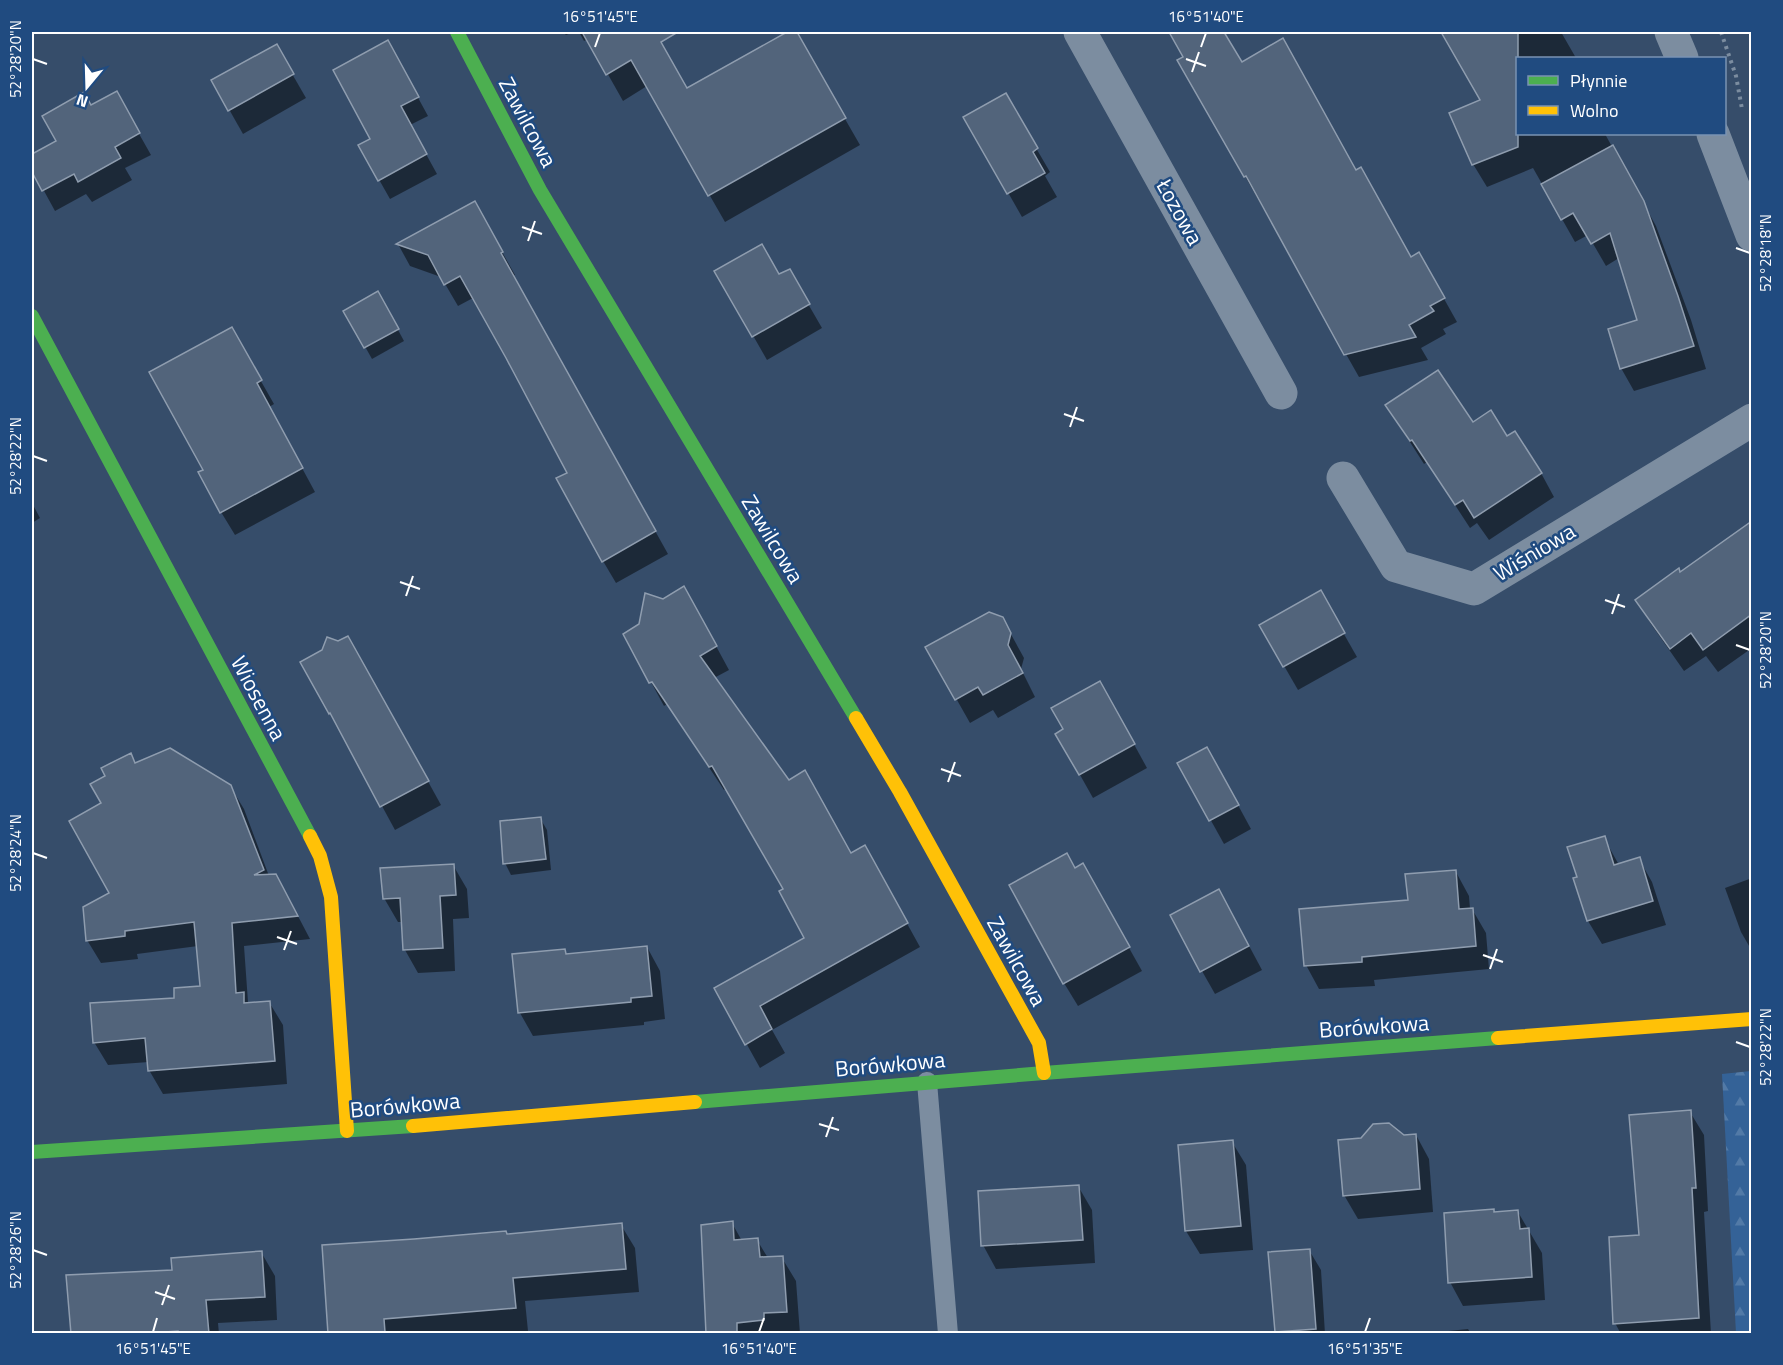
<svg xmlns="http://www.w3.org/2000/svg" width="1783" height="1365" font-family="'Titillium Web',sans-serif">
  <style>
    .forest { fill: url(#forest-firs) }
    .shadow { fill: #0007 }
    .building { fill: #52647b; stroke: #8f9daf; stroke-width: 1.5 }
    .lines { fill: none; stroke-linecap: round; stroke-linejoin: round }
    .path { stroke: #7c8da0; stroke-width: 4; stroke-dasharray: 3 4.5; stroke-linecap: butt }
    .lane { stroke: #7c8da0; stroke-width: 20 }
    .street { stroke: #7c8da0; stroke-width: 33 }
    .fast { stroke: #4caf50; stroke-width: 14 }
    .slow { stroke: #ffc107; stroke-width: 14 }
    .ticks { fill: none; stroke: #fff; stroke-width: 2 }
    .labels { text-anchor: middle; stroke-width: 5; stroke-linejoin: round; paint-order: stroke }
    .street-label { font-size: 22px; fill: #fff; stroke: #204b80 }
    .neatline { fill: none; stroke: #fff; stroke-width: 2 }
    .ticks-label { font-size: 15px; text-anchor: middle; fill: #fff }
  </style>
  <defs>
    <pattern id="forest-firs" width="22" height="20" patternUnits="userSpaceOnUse" patternTransform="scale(1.5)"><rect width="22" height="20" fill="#346297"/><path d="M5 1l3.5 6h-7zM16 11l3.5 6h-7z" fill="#527aa7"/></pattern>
  </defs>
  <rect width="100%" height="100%" fill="#364d6a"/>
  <path class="forest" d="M1751 1071V1333H1736L1722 1074Z"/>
  <g class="shadow">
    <path d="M563 32H574L566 35Z"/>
    <path d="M579 32H653L687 90 790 32H795L860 145 725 222 647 86 623 101 588 39 584 41Z"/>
    <path d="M1171 32H1223L1241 64 1356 172 1411 259 1419 254 1457 322 1443 329 1446 334 1421 348 1428 360 1359 377 1179 60 1185 57Z"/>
    <path d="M1445 32H1561L1576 58H1518V134H1605L1656 226 1691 320 1706 369 1634 391 1621 368 1639 321 1619 258 1606 266 1588 235 1575 242 1533 168 1487 187 1473 164 1482 101 1444 33Z"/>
    <path d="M276 46 306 98 243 134 213 81Z"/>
    <path d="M398 61 428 116 410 125 437 174 390 199 360 146 372 139Z"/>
    <path d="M116 93 151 155 125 168 132 180 92 202 86 194 55 211 32 169V156L58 141 91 107Z"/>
    <path d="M1005 95 1050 172 1045 176 1057 197 1022 217 965 117Z"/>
    <path d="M487 225 515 275 513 276 668 554 616 583 603 561 569 473 473 298 458 306 441 277 410 266 398 244Z"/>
    <path d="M716 271 778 276 789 271 822 328 767 360Z"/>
    <path d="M378 293 404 341 372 359 345 311Z"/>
    <path d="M231 329 274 404 269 407 315 492 235 535 221 512 205 470Z"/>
    <path d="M1387 406 1472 424 1506 438 1541 473 1554 497 1489 540 1477 523 1470 528 1427 462 1424 464Z"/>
    <path d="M32 503 40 518 32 523Z"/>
    <path d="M1752 523V648L1718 672 1706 656 1684 671 1651 624 1637 600 1680 573Z"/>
    <path d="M1320 592 1357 657 1298 690 1261 626Z"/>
    <path d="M697 611 729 670 714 678 788 782 851 855 878 871 920 947 772 1030 785 1053 760 1068 716 989 806 939 785 890 726 788 724 790 667 704 664 706 651 682Z"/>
    <path d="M1002 618 1024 658 1021 669 1035 697 998 718 993 710 970 723 927 647Z"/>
    <path d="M1113 706 1147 768 1093 798 1057 734Z"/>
    <path d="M344 736H403L441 805 395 830Z"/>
    <path d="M1179 763 1220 772 1251 829 1224 844Z"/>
    <path d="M136 765 230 786 244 809 269 876 289 899 310 939 244 946 248 1002 249 1004 269 1002 283 1025 287 1084 163 1094 149 1070V1062L108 1065 94 1042 176 999 202 988 198 946 137 954 138 959 101 963 87 940 111 894 103 804Z"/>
    <path d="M540 818 547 830 551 870 511 875 505 863Z"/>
    <path d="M1604 838 1619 865 1639 859 1652 882 1666 925 1602 944 1588 921 1575 879 1579 878Z"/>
    <path d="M453 865 467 889 469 918 453 919 455 971 418 973 405 950 403 922H398L384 898Z"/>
    <path d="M1075 870 1096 889 1142 971 1078 1006 1064 983Z"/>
    <path d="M1456 872 1469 896 1470 909H1472L1486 933 1489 969 1374 980 1375 986 1319 989 1306 965Z"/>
    <path d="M1752 878V951L1741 932 1725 888Z"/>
    <path d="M1232 914 1262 970 1215 994 1202 971Z"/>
    <path d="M647 947 660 971 665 1019 644 1022V1025L533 1036 520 1013 514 955 564 950 567 956Z"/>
    <path d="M1690 1112 1704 1135 1708 1211 1704 1212 1711 1334H1621L1615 1323 1641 1237Z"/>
    <path d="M1416 1135 1429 1159 1433 1212 1358 1219 1344 1195 1403 1136Z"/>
    <path d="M1232 1142 1246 1165 1253 1250 1200 1254 1186 1231Z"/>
    <path d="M1078 1186 1092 1210 1095 1263 996 1269 983 1245Z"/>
    <path d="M1493 1211 1495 1214 1518 1212 1542 1253 1545 1300 1463 1306 1450 1282Z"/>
    <path d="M732 1223 742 1241 757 1240 768 1258H782L796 1281 800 1334H708Z"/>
    <path d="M621 1225 635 1248 639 1292 525 1301 528 1331 504 1334H329L507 1235Z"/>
    <path d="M1309 1250 1321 1270 1325 1334H1277L1270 1254Z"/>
    <path d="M261 1252 275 1276 277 1320 218 1323 219 1334H73L174 1271Z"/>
    <path d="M1468 1329 1471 1334H1439V1332Z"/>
  </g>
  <g class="building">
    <path d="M582 32H678L661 42 687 88 787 32H797L846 118 708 196 631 60 606 75Z"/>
    <path d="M1169 32H1224L1242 62 1283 38 1356 170 1361 167 1411 257 1419 252 1445 298 1430 306 1434 311 1409 325 1416 337 1344 355 1246 176 1244 177 1177 60 1183 57Z"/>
    <path d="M1441 32H1518V147L1472 165 1449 113 1480 100Z"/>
    <path d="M388 40 419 97 401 106 427 154 378 181 358 145 370 139 333 70Z"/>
    <path d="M277 44 294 74 228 111 211 80Z"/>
    <path d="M117 91 140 133 115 147 121 158 78 182 74 174 42 191 32 172V154L56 141 42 116 84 92 91 105Z"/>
    <path d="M1006 93 1038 148 1033 152 1045 173 1007 194 963 117Z"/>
    <path d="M1613 145 1644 201 1678 296 1694 346 1620 369 1608 329 1637 320 1610 233 1591 244 1573 213 1561 220 1541 184Z"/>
    <path d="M475 201 503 252 501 253 656 531 602 562 556 478 567 473 506 358 460 276 444 285 428 255 396 244Z"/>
    <path d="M762 244 779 274 790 269 810 304 752 337 714 271Z"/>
    <path d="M378 291 399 329 364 348 343 311Z"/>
    <path d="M232 327 262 380 257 383 303 468 220 513 198 472 203 470 149 372Z"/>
    <path d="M1438 370 1473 422 1491 410 1507 436 1515 431 1542 473 1474 518 1463 500 1455 505 1412 440 1410 441 1385 405Z"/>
    <path d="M1752 521V614L1703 650 1691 633 1670 649 1635 600 1679 568 1680 572Z"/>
    <path d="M684 586 717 646 700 656 789 780 805 770 851 853 865 845 908 923 760 1006 772 1029 745 1045 714 988 804 938 779 891 783 889 712 766 709 767 652 682 649 683 623 634 639 624 645 593 663 599Z"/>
    <path d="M1321 590 1345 633 1283 667 1259 625Z"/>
    <path d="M989 612 1003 617 1011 633 1008 645 1023 673 983 695 978 687 955 700 925 647Z"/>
    <path d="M348 636 429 781 380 807 330 713 329 714 300 662 322 650 327 637 338 641Z"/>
    <path d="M1100 681 1135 744 1079 775 1055 734 1063 729 1051 708Z"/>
    <path d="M1207 747 1239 805 1209 821 1177 763Z"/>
    <path d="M170 748 231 785 264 870 254 875 276 874 298 916 232 923 236 993 244 992V1003L270 1001 275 1061 148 1071 145 1038 93 1043 90 1003 174 998V988L200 986 194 922 125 931V936L86 941 83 907 109 893 69 821 101 803 90 784 105 776 101 768 131 753 135 763Z"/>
    <path d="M541 817 546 859 503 864 500 821Z"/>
    <path d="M1605 836 1614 865 1640 857 1653 901 1587 921 1573 878 1577 877 1567 847Z"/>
    <path d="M1067 853 1075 868 1083 863 1130 947 1063 984 1009 885Z"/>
    <path d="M454 864 456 895 440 896 443 948 403 950 400 898 383 899 380 868Z"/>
    <path d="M1456 870 1459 909 1473 908 1476 946 1362 957V962L1304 966 1299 909 1408 900 1405 874Z"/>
    <path d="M1219 889 1249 946 1200 972 1170 915Z"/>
    <path d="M647 946 652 996 631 998V1002L518 1013 512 954 565 949 566 954Z"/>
    <path d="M1691 1110 1696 1188H1692L1699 1318 1613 1324 1609 1237 1639 1235 1629 1115Z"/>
    <path d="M1389 1123 1404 1135 1416 1134 1420 1189 1343 1196 1338 1140 1361 1138 1373 1124Z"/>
    <path d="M1233 1140 1241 1226 1185 1231 1178 1145Z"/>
    <path d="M1079 1185 1083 1240 981 1246 978 1191Z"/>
    <path d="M1494 1209V1212L1518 1210 1520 1229 1529 1228 1532 1277 1448 1283 1444 1213Z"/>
    <path d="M733 1221 734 1240 758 1238 760 1257 783 1256 787 1312 764 1313V1320L737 1323V1334H706L701 1225Z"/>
    <path d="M622 1223 626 1269 513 1278 516 1308 384 1319 385 1332 328 1334 322 1245 414 1239 506 1231 507 1234Z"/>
    <path d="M1310 1249 1316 1329 1275 1332 1268 1252Z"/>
    <path d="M262 1251 265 1297 206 1300 209 1334H178V1331L137 1334H71L66 1275 172 1270 171 1258Z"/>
  </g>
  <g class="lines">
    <path class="path" d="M1721 32 1736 76 1742 109"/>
    <path class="lane" d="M927 1082 948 1334"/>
    <g class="street">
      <path d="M1080 32 1281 393"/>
      <path d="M1671 32 1682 58"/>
      <path d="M1713 134 1752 235"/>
      <path d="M1343 478 1396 566 1474 589 1752 420"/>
    </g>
    <g class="fast">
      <path d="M457 32 540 190 856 718"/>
      <path d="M32 316 310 836"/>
      <path d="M695 1102 1044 1073 1498 1038"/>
      <path d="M32 1152 413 1126"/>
    </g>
    <g class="slow">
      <path d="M856 718 900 792 1039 1043 1044 1073"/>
      <path d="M310 836 320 856 331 897 347 1131"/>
      <path d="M1498 1038 1752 1019"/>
      <path d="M413 1126 695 1102"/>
    </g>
  </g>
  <path class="ticks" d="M595 47 600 33M1201 47 1206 33M33 59 47 64M1186 59 1206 66M1192 72 1199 52M522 227 542 234M528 241 535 221M1736 248 1750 253M1064 414 1084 421M1070 427 1077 407M33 456 47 461M400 582 420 589M406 596 413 576M1605 600 1625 607M1612 614 1619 594M1736 645 1750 650M941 769 961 776M948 782 955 762M33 853 47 858M277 937 297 944M284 950 291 931M1483 955 1503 962M1490 969 1497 949M1736 1042 1750 1047M819 1124 839 1130M826 1137 833 1117M33 1250 47 1255M155 1292 175 1299M162 1305 169 1285M153 1332 157 1318M759 1332 764 1318M1365 1332 1370 1318"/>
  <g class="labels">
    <g class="street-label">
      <text transform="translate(528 122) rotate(62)" y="8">Zawilcowa</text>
      <text transform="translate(1180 212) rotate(61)" y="8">Łozowa</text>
      <text transform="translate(773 539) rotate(59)" y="8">Zawilcowa</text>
      <text transform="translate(1534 552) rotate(-31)" y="8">Wiśniowa</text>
      <text transform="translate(259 698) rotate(62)" y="8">Wiosenna</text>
      <text transform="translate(1017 961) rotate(61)" y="8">Zawilcowa</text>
      <text transform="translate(1374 1026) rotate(-4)" y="8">Borówkowa</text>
      <text transform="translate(890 1064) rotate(-5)" y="8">Borówkowa</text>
      <text transform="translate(405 1105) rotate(-5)" y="8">Borówkowa</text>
    </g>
  </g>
  <rect width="1783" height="1365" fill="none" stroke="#204b80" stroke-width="66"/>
  <rect x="1516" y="57" width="210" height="78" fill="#204b80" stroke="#7993b3" stroke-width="1.5"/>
  <rect x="1528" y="76" width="30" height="9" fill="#4caf50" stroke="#7993b3" stroke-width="1.5"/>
  <text x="1570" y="87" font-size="18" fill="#ffffff">Płynnie</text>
  <rect x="1528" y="106" width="30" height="9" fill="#ffc107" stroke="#7993b3" stroke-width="1.5"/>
  <text x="1570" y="117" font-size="18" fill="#ffffff">Wolno</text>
  <g transform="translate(87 87) rotate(199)" stroke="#204b80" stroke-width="4.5" paint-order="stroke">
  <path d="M0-4.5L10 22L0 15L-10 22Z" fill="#ffffff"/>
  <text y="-9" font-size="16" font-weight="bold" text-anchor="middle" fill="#ffffff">N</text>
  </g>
  <rect x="33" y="33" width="1717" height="1299" class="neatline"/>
  <g class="ticks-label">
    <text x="600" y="22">16°51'45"E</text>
    <text x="1206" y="22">16°51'40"E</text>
    <text transform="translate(16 59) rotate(-90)" y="5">52°28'20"N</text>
    <text transform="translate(1766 253) rotate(-90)" y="5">52°28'18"N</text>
    <text transform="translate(16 456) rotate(-90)" y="5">52°28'22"N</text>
    <text transform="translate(1766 650) rotate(-90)" y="5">52°28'20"N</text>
    <text transform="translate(16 853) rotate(-90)" y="5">52°28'24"N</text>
    <text transform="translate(1766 1047) rotate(-90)" y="5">52°28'22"N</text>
    <text transform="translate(16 1250) rotate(-90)" y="5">52°28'26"N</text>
    <text x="153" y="1354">16°51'45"E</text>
    <text x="759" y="1354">16°51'40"E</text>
    <text x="1365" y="1354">16°51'35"E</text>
  </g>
</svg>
